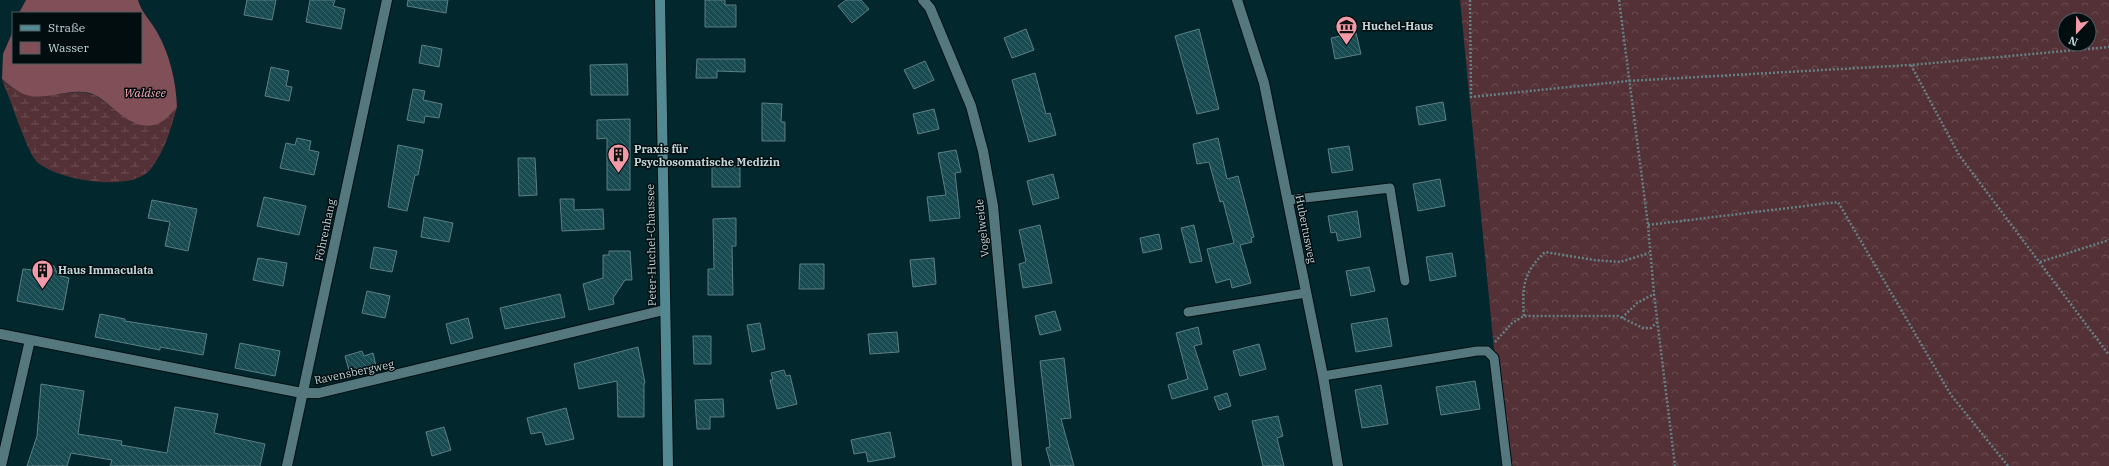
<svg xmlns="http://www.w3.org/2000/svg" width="2109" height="466" font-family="'IBM Plex Serif',serif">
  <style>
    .forest { fill: url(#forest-crowns); fill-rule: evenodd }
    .wetland { fill: url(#wetland-marsh) }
    .water { fill: #814f57 }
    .building { fill: url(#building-back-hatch); stroke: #5b7f85 }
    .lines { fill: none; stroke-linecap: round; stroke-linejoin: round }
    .lane-casing { stroke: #000f12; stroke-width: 11 }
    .street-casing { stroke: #000f12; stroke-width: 12 }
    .secondary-casing { stroke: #000f12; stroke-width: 12 }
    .path { stroke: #658185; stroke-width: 2.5; stroke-dasharray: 2 2; stroke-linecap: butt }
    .lane { stroke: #55787e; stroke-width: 9 }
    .street { stroke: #55787e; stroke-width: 10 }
    .secondary { stroke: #538992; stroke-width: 10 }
    .labels { text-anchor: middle; stroke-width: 3; stroke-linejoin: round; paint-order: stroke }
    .poi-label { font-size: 11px; font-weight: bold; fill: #c3d6d9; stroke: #020d10; text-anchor: start }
    .street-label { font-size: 11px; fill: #c3d6d9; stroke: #020d10 }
    .water-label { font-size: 12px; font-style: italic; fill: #faa9b5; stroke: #020d10 }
  </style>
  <defs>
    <pattern id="forest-crowns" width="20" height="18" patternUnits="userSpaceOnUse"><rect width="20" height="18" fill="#543136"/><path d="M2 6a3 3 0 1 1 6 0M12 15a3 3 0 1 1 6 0" fill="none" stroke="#6b4e52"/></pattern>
    <pattern id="wetland-marsh" width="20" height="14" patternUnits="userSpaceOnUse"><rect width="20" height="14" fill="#543136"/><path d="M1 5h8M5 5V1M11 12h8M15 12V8" fill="none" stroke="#6b4e52"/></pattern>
    <pattern id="building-back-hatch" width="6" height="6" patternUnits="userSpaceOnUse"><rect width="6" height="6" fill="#184b52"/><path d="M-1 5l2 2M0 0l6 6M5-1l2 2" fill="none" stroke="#38646a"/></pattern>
  </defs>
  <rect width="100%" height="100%" fill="#02272c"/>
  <path class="forest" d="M1460 0H2109V466H1510L1494 349ZM2065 20H2089V44H2065Z"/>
  <path class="wetland" d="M2 80 14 89 31 96 81 92 95 95 133 123 170 116 177 107C171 129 165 151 150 170 130 193 55 180 36 161 27 151 9 95 2 80Z"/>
  <path class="water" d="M26 0H138C141 12 151 21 157 32 170 55 176 81 177 107 172 114 163 123 154 125 129 130 114 105 95 95 76 86 52 99 31 96 21 95 10 86 2 79L3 54 13 31V63H141V13H19Z"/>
  <g class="building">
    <path d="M247 0H276L272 20 244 15Z"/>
    <path d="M310 0H335L333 6 345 9 341 29 306 22Z"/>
    <path d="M408 0H448L446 13 407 6Z"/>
    <path d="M705 0H725V5H736V27H705Z"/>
    <path d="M846 0H861L869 9 852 23 838 6Z"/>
    <path d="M1026 29 1034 50 1012 58 1004 38Z"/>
    <path d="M1199 29 1219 109 1197 114 1175 36Z"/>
    <path d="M1356 33 1361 54 1335 59 1331 38Z"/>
    <path d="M422 45 442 49 439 67 419 63Z"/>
    <path d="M697 59H745V72L717 71V78H696Z"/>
    <path d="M925 61 934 80 914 89 904 70Z"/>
    <path d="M627 64 628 95H591L590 65Z"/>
    <path d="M271 67 289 71 286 86 292 87 289 101 265 96Z"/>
    <path d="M1035 73 1046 114 1050 113 1056 135 1029 142 1012 80Z"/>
    <path d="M413 89 425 91 423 100 442 104 439 118 425 116 424 123 407 120Z"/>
    <path d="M1443 102 1446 120 1419 125 1416 107Z"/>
    <path d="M762 103 782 104 781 122H785V141H762Z"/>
    <path d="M934 109 939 129 918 134 913 114Z"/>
    <path d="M630 119V190H607V138L597 139V120Z"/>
    <path d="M297 138 311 141 309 150 319 152 314 175 280 168 286 143 295 145Z"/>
    <path d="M1218 138 1227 179 1238 176 1254 237 1251 238 1252 242 1240 245 1251 283 1232 288 1230 279 1216 283 1207 249 1234 243 1223 201 1220 202 1209 162 1197 164 1193 144Z"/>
    <path d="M398 145 423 150 418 175H415L407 211 388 207Z"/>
    <path d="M1349 146 1353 170 1332 173 1328 149Z"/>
    <path d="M956 150 961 172 955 173 960 218 930 221 927 197 946 195 938 153Z"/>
    <path d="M518 158H535L537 195 519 196Z"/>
    <rect x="712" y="166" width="28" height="21"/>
    <path d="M1053 174 1059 198 1033 205 1027 181Z"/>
    <path d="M1440 179 1445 206 1418 211 1413 184Z"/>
    <path d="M264 197 306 206 299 235 257 226Z"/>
    <path d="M560 199H574V210L603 209 604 229 562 231Z"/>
    <path d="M152 200 197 209 188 251 165 246 170 222 148 218Z"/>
    <path d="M1357 211 1361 237 1338 241 1336 232 1331 233 1328 216Z"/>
    <path d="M424 217 453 223 449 242 421 237Z"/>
    <path d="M736 218V246H732L733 295H708V269H714L713 219Z"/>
    <path d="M1040 225 1052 283 1023 288 1019 264 1026 262 1019 230Z"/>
    <path d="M1194 225 1202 261 1190 263 1181 228Z"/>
    <path d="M1159 234 1162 249 1143 253 1140 238Z"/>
    <path d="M374 247 397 251 392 272 370 268Z"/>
    <path d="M609 251H630L632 280H625L613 298 614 304 589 310 583 284 603 278V255H609Z"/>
    <path d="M1452 253 1456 276 1430 281 1426 257Z"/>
    <path d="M258 258 287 263 283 286 253 280Z"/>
    <path d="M934 258 936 284 913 287 910 260Z"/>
    <path d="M42 263 54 266 58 275 69 278 63 310 17 301 23 269 34 270Z"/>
    <path d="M800 264H824V289H799Z"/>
    <path d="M1369 267 1375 291 1351 296 1346 271Z"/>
    <path d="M367 291 390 296 385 318 362 313Z"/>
    <path d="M560 294 565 317 505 329 500 308Z"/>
    <path d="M1055 311 1061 330 1040 335 1035 316Z"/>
    <path d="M100 314 125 319V321L207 334 203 355 160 347V350L95 337Z"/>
    <path d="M468 318 473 338 451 344 446 324Z"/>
    <path d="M1387 318 1392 346 1356 352 1351 324Z"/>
    <path d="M760 323 765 349 752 352 747 325Z"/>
    <path d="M1198 327 1202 344 1194 346 1208 389 1172 399 1168 385 1188 379 1176 333Z"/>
    <path d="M897 332 899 352 870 354 868 334Z"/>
    <path d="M693 336H711V364H694Z"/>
    <path d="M240 343 280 351 275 376 235 368Z"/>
    <path d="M1259 344 1266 369 1240 376 1233 351Z"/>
    <path d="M638 347 645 383H644V417H618L617 381 579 389 574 364Z"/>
    <path d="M362 351 364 356 373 353 376 366 350 374 345 356Z"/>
    <path d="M1064 358 1071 418 1061 419 1074 466H1051L1046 448 1050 447 1040 361Z"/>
    <path d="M784 370 786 376 790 375 797 404 777 409 770 380H773L771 373Z"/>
    <path d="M1475 381 1480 409 1441 415 1436 387Z"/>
    <path d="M41 384 84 391 78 434 122 441 121 445 167 453 175 407 218 414 214 433 265 444 260 466H110L112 460 71 453 67 466H27L37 436Z"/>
    <path d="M1381 385 1388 424 1362 428 1355 390Z"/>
    <path d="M1227 393 1231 406 1219 410 1214 397Z"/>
    <path d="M723 399 724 417H710V429H697L695 400Z"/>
    <path d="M566 408 574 439 546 445 542 432 531 434 527 418Z"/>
    <path d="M1278 416 1283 436 1277 438 1284 466H1263L1252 421Z"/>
    <path d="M444 427 451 450 432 456 426 432Z"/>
    <path d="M890 432 895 457 868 462 866 452 854 454 851 440Z"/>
  </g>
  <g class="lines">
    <defs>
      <g id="lane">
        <path d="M1288 200 1390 188 1405 281"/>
        <path d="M1188 312 1306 293"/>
        <path d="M1323 376 1477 351H1487L1494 358 1507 466"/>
      </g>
      <g id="street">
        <path d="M923 0 930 8 971 106 983 151 993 206 1017 466"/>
        <path d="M1237 0 1264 83 1323 376 1338 466"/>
        <path d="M0 334 302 393H319L664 310"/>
        <path d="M1 466 30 340"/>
        <path d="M287 466 387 0"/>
      </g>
      <path id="secondary" d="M660 0 668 466"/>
    </defs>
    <use href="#lane" class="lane-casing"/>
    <use href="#street" class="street-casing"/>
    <use href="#secondary" class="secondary-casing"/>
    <g class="path">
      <path d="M1470 0 1471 97 1628 81 1911 65 2109 47"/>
      <path d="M1619 0 1648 225 1654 294 1675 466"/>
      <path d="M1911 65 1959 155 2109 355"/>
      <path d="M1648 225 1838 202 1951 395 2008 466"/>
      <path d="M2040 262 2109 240"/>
      <path d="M1524 316C1522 286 1523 273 1545 252L1594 260 1620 262 1649 253"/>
      <path d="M1622 318 1637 303 1654 294"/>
      <path d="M1495 342 1512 323 1524 316H1618L1643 328H1651L1657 322"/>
    </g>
    <use href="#lane" class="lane"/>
    <use href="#street" class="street"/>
    <use href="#secondary" class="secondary"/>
  </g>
  <defs>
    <symbol id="museum-pin" viewBox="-11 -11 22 30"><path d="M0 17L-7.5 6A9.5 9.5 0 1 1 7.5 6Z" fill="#f39aa8" stroke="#020d10"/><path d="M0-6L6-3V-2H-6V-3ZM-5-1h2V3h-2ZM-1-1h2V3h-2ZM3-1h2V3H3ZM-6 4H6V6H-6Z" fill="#111"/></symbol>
    <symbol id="building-pin" viewBox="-11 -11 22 30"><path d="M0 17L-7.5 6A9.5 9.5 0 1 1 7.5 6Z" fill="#f39aa8" stroke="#020d10"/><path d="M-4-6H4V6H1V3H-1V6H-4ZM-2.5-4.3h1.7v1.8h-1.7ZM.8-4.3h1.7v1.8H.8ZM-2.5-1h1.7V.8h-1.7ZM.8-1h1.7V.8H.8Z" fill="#111"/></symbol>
  </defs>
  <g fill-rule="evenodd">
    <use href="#museum-pin" x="1334" y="14" width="25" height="34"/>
    <use href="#building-pin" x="606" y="142" width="25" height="34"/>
    <use href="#building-pin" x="30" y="258" width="25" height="34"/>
  </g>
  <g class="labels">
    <g class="poi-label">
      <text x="1362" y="30">Huchel-Haus</text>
      <text x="634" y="153">Praxis für<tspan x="634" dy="13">Psychosomatische Medizin</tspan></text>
      <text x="58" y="274">Haus Immaculata</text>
    </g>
    <g class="street-label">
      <text transform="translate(982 228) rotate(-96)" y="4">Vogelweide</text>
      <text transform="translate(1306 229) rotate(79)" y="4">Hubertusweg</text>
      <text transform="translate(325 230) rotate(-78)" y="4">Föhrenhang</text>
      <text transform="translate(651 245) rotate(-91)" y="4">Peter-Huchel-Chaussee</text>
      <text transform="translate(354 372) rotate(-12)" y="4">Ravensbergweg</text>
    </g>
    <g class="water-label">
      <text x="145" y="97">Waldsee</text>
    </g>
  </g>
  <rect x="12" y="12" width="130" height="52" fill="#020d10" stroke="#4f5d60"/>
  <rect x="20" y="25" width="20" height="6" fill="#538992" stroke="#4f5d60"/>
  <text x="48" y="32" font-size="12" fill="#c3d6d9">Straße</text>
  <rect x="20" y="42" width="20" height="12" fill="#814f57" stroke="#4f5d60"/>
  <text x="48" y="52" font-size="12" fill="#c3d6d9">Wasser</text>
  <g transform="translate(2077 32) rotate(202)"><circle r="19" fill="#020d10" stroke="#4f5d60"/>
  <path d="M0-3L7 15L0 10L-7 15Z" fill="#f39aa8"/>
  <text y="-6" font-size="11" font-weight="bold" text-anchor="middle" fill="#c3d6d9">N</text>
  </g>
</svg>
